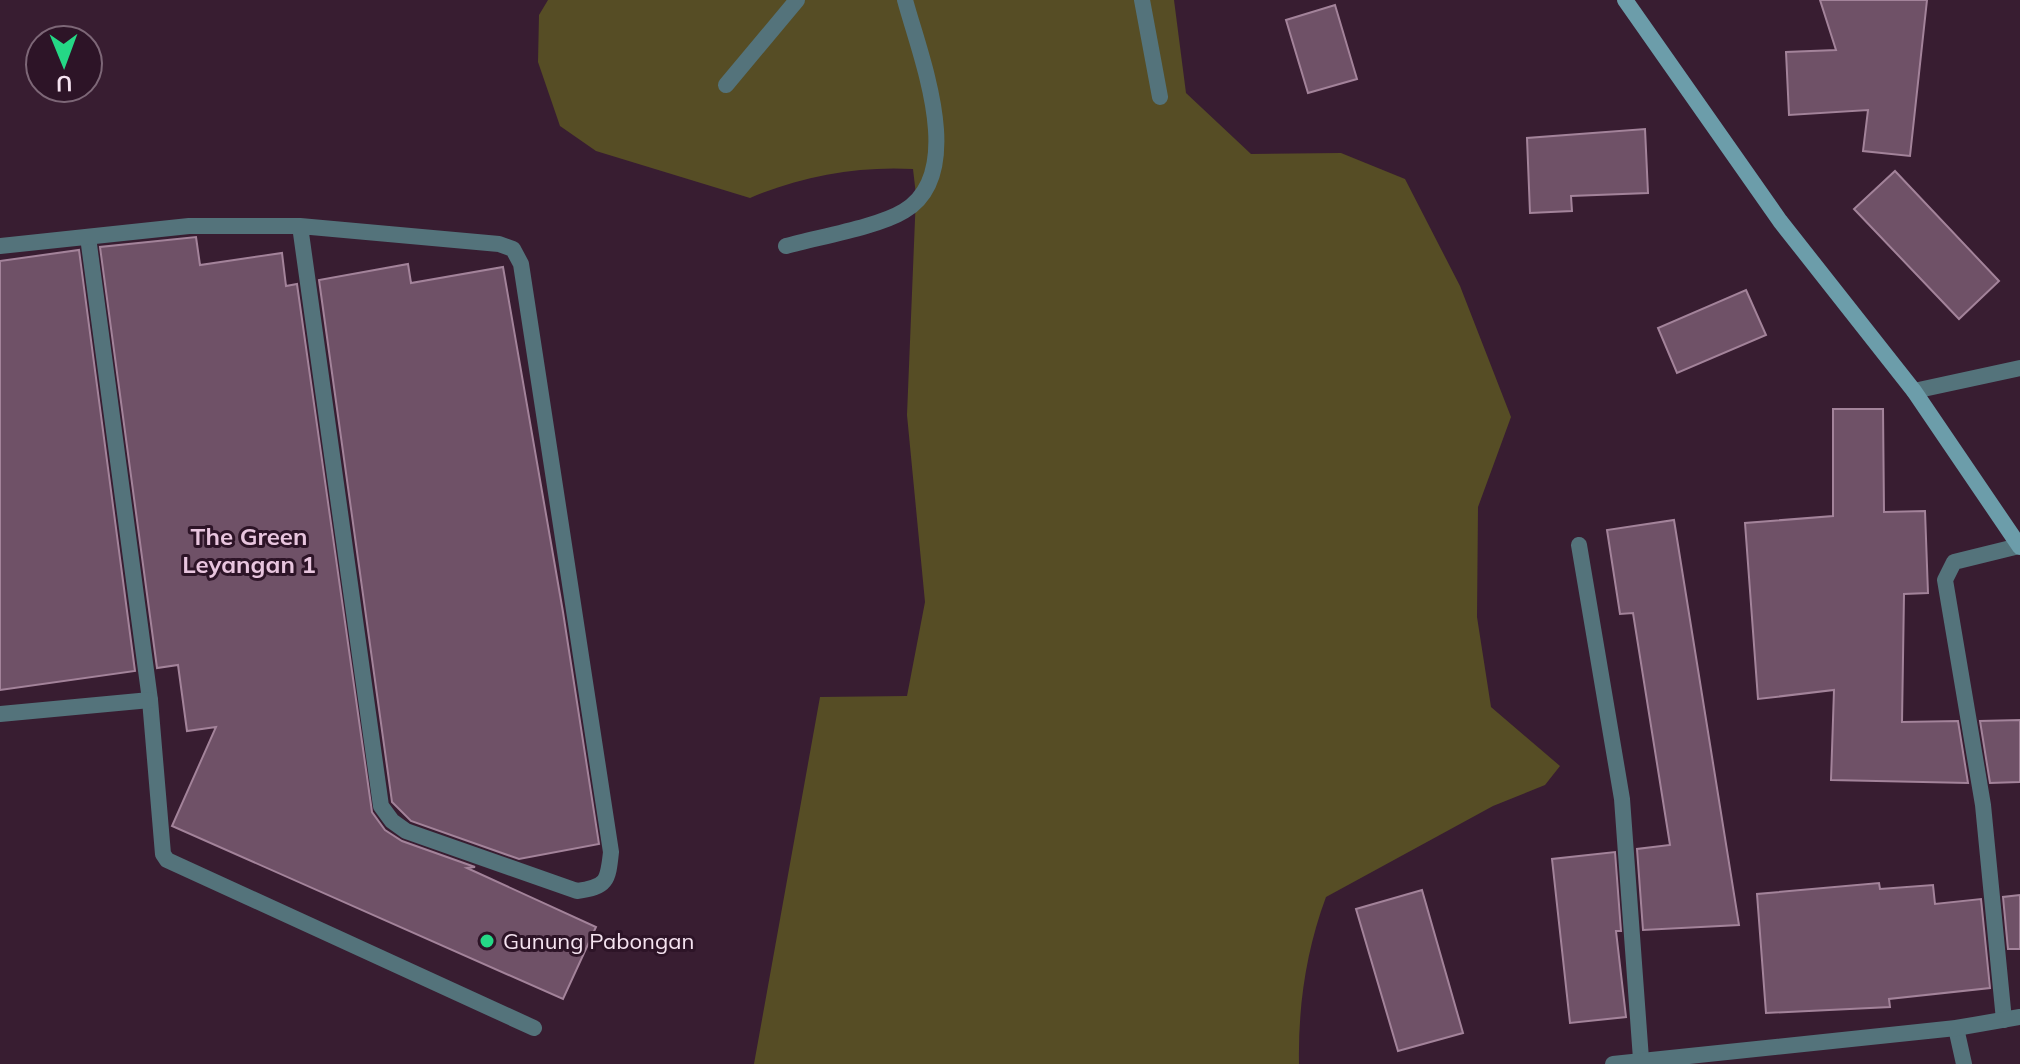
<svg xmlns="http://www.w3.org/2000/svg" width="2020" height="1064" font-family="Mulish,sans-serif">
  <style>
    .green { fill: #564d25 }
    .building { fill: #6f5167; stroke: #a3839a; stroke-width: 2 }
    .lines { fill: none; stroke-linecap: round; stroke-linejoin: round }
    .street { stroke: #54737b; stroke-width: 16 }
    .secondary { stroke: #6c9daa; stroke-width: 16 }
    .poi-dot { fill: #25d886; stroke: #2d1427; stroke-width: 3 }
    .labels { text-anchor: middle; stroke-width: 6; stroke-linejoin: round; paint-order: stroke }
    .poi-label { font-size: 22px; fill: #f5e3f0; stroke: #2d1427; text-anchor: start }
    .neighbourhood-label { font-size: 24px; font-weight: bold; fill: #e8c5de; stroke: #2d1427 }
  </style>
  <rect width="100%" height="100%" fill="#381d31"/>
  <path class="green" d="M548 0H1174L1186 93 1251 154 1341 153 1405 179 1460 286 1511 417 1478 507 1477 617 1491 707 1560 766 1545 785 1493 806 1326 897C1306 951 1298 1006 1299 1064H754L820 697 907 696 925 602 907 415 916 195 913 169C858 166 801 176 750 198L596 151 560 126 538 62 539 15Z"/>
  <g class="building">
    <path d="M1820 0H1927L1910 156 1863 151 1868 110 1789 115 1786 52 1836 50Z"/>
    <path d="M1335 5 1357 79 1308 93 1286 20Z"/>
    <path d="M1645 129 1648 193 1571 196 1572 211 1530 213 1527 138Z"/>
    <path d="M1895 171 1999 281 1959 319 1854 209Z"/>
    <path d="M196 237 200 265 282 253 286 286 297 284 372 812 385 830 402 841 475 867 467 868 596 927 563 999 172 826 216 727 187 731 178 665 157 668 100 247Z"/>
    <path d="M79 250 135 671 0 690V261Z"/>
    <path d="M408 264 411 283 503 267 563 612 599 844 519 859 411 821 392 802 319 280Z"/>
    <path d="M1746 290 1766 335 1677 373 1658 328Z"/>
    <path d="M1833 409H1883L1884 512 1925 511 1928 593 1904 594 1902 722 1958 721 1968 783 1831 780 1834 690 1758 699 1745 523 1833 516Z"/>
    <path d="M1674 520 1739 925 1643 930 1637 849 1670 845 1633 613 1620 614 1607 530Z"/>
    <path d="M2020 720V782L1990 783 1980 721Z"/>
    <path d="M1615 852 1621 931H1616L1626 1017 1570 1023 1552 859Z"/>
    <path d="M1879 883 1880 889 1933 885 1935 904 1981 899 1990 988 1889 999 1890 1007 1766 1013 1757 894Z"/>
    <path d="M1422 890 1463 1033 1398 1051 1356 909Z"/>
    <path d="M2020 895V949H2008L2003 897Z"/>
  </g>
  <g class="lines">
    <g class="street">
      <path d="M1142 0 1160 97"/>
      <path d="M726 85 797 0"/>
      <path d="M88 237 150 700 163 854 167 860 534 1028"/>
      <path d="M0 246 189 226H300L499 244 513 249 521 264 611 852C608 881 607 887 577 891L406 831 392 821 381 806 300 226"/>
      <path d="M786 246C818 237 878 227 904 211 968 173 920 56 905 0"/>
      <path d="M1914 391 2020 368"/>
      <path d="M1579 545 1622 799 1641 1059"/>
      <path d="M0 714 150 700"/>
      <path d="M2004 1020 1983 805 1945 580 1954 562 2019 546"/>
      <path d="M1956 1028 1964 1064"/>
      <path d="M1613 1064 1956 1028 2020 1017"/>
    </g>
    <path class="secondary" d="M1625 0 1780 221 1914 391 2020 547"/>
  </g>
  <circle class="poi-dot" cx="487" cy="941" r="8"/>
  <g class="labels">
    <g class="poi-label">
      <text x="503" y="949">Gunung Pabongan</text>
    </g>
    <g class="neighbourhood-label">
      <text x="249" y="545">The Green<tspan x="249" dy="28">Leyangan 1</tspan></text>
    </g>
  </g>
  <g transform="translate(64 64) rotate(179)"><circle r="38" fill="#2d1427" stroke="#7d6777" stroke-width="2"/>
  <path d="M0-6L14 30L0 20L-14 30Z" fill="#25d886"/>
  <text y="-12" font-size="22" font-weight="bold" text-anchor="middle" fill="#f5e3f0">U</text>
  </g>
</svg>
